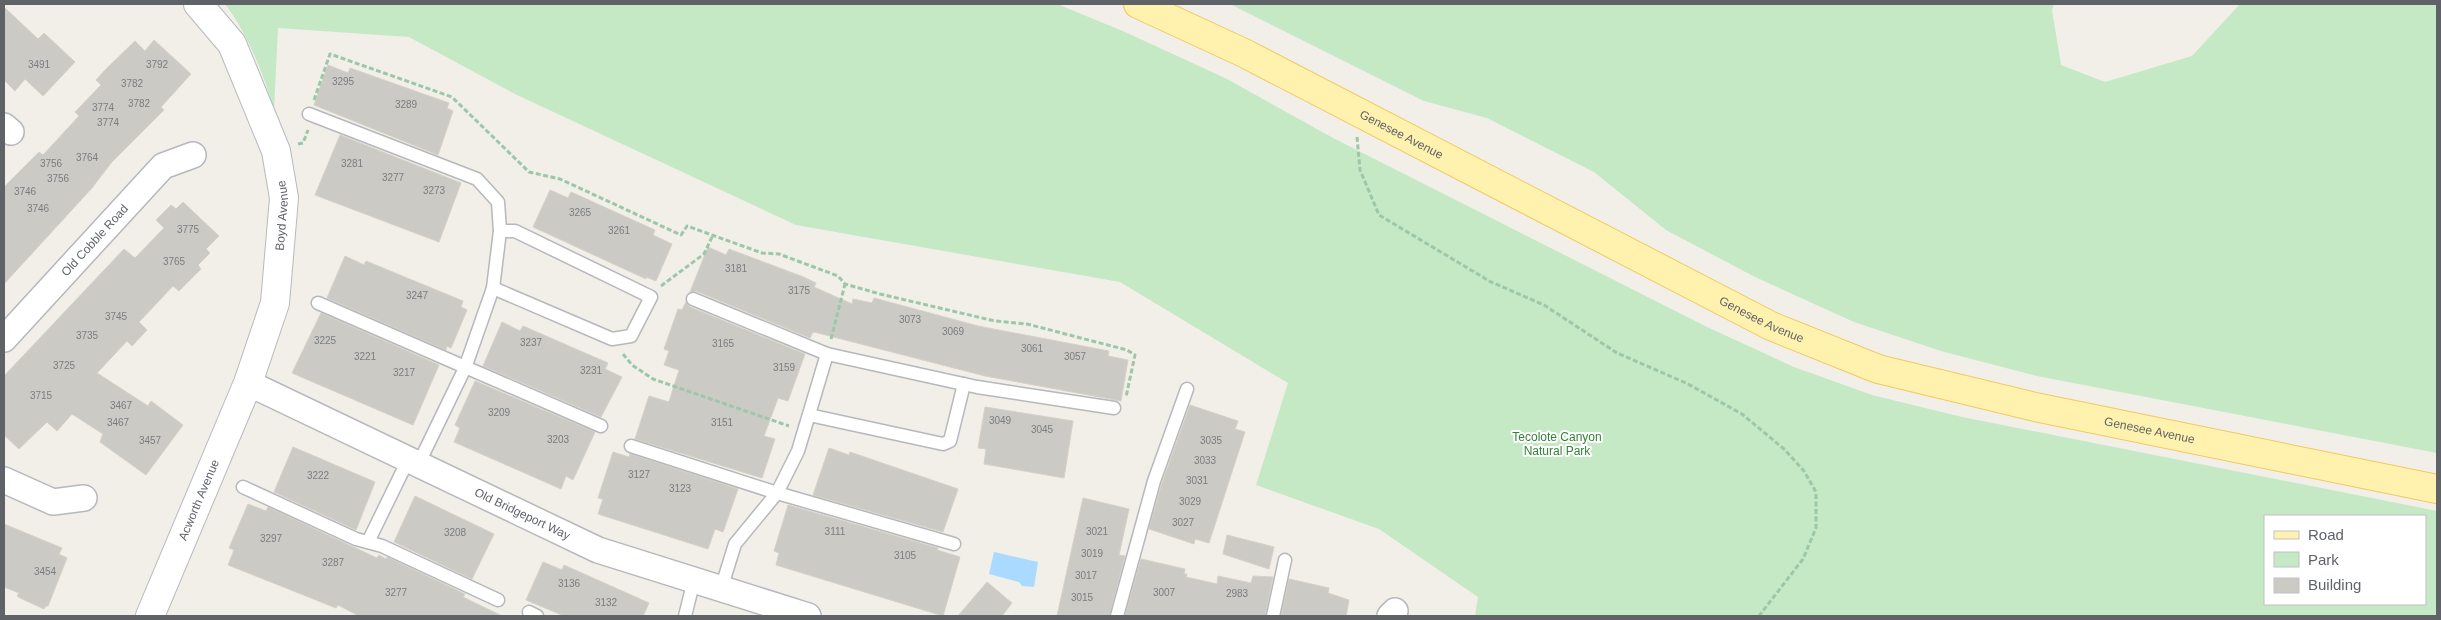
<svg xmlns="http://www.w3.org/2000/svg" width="2441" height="620" font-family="Arial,sans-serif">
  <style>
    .green { fill: #c5e8c5; fill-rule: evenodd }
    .water { fill: #aadaff }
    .building { fill: #cccac5; stroke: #d6d1c6 }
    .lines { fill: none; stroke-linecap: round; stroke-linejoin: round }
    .lane-casing { stroke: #b5b8bc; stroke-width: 15 }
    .street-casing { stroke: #b5b8bc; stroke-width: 28 }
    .secondary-casing { stroke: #b6babf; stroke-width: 30 }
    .primary-casing { stroke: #f2c960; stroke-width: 30 }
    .path { stroke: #9cc7a9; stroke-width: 3; stroke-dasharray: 5 2.5; stroke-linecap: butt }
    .lane { stroke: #fff; stroke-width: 12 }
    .street { stroke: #fff; stroke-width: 25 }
    .secondary { stroke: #fff; stroke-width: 28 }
    .primary { stroke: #fff2af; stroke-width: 28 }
    .labels { text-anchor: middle; stroke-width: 4; stroke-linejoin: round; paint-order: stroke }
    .number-label { font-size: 10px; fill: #7a7d7f }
    .street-label { font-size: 12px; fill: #5f6368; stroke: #fff }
    .park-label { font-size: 12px; fill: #348238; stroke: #fff }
  </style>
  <rect width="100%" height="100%" fill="#f1efe8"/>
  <g class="green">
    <path d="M225 4H1057L1125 32 1225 78 1333 138 1707 327 1794 367 1872 395 1962 417 2437 511V616H1475L1478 597 1379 529 1256 485 1288 383 1120 282 796 225 517 95 409 37 278 28 274 109C263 73 248 34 225 4ZM2265 516H2425V604H2265Z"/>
    <path d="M1230 4H2054L2052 10 2061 65 2105 82 2192 56 2240 4H2437V453L2037 376 1941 351 1854 322 1755 277 1666 230 1594 172 1487 118 1424 101Z"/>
  </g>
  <path class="water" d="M994 552 1038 562 1034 587 1022 586 1019 582 989 574Z"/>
  <g class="building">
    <path d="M4 7 38 39 44 33 75 62 43 96 25 79 15 91 4 80Z"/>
    <path d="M154 40 191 74 161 107 164 110 111 163 92 188 4 284V187L39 152 43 155 79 116 75 112 101 85 96 80 106 69 135 41 145 51Z"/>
    <path d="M328 65 348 73 350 68 449 103 447 108 453 111 438 155 314 105Z"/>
    <path d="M340 135 461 183 439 242 315 195Z"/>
    <path d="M550 190 568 198 571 192 655 230 653 235 672 244 656 281 646 277V279L533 227Z"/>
    <path d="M183 202 219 236 206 249 210 253 198 265 201 269 179 291 173 286 139 322 147 330 132 346 127 341 97 373 148 406 151 401 183 425 146 475 100 442 103 434 72 414 57 431 47 422 19 449 4 435V376L124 249 135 258 164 228 156 220 171 205 176 209Z"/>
    <path d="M708 247 726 255 729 249 801 276 816 283 814 287 852 304 853 299 872 303 874 298 978 326 1109 351 1108 356 1128 360 1121 401 985 376 818 333 813 332 810 338 696 291 690 292Z"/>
    <path d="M345 256 364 265 366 261 463 301 461 307 467 310 451 348 447 346 446 350 327 298Z"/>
    <path d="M686 302 690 307 805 354 788 401 778 398 764 436 775 439 762 478 635 439 649 396 669 402 679 370 664 365 669 351 664 349 678 309 682 310Z"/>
    <path d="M321 313 439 365 413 425 292 373Z"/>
    <path d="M502 322 520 331 523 326 608 363 605 369 622 377 601 417 483 366Z"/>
    <path d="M475 381 595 432 573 480 566 476 561 489 454 442 460 428 455 425Z"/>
    <path d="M1190 405 1238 421 1235 429 1245 432 1209 543 1195 539 1194 544 1149 529 1161 486Z"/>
    <path d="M985 407 1073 421 1064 478 984 464 986 449 978 448Z"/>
    <path d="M293 447 375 482 356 530 274 492Z"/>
    <path d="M829 448 849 455 850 452 958 489 943 532 813 495Z"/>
    <path d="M613 452 629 457 630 454 738 489 723 532 715 529 708 549 598 514 603 499 598 498Z"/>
    <path d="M415 496 494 534 472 579 394 542Z"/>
    <path d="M1083 498 1129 509 1119 555 1125 556 1109 616H1057Z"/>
    <path d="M248 504 266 511 268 507 377 558 379 555 386 559 387 557 465 594 463 597 502 616H359L338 605 336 608 228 565 234 550 229 548Z"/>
    <path d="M788 505 938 548 937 550 960 557 943 616 776 565 779 553 774 551Z"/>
    <path d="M4 524 62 548 59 554 67 558 48 606H46L44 609 20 598 17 596 19 593 4 587Z"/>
    <path d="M1227 535 1274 547 1269 569 1223 554Z"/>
    <path d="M1141 559 1185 569 1184 574H1187L1186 577 1217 584 1218 576 1251 583 1253 576 1273 577 1265 616H1125Z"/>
    <path d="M543 562 562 570 564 565 649 603 643 616H564L526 600Z"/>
    <path d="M1289 579 1329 588 1328 593 1349 600 1346 616H1281Z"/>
    <path d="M987 582 1012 603 1002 616H958Z"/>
  </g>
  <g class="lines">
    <defs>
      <g id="lane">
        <path d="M309 114 477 179 498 202 500 231 493 288 465 368 418 465"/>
        <path d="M493 288 612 339 631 336 651 297 515 231H500"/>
        <path d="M693 299 827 354 977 387 1114 408"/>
        <path d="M318 303 601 426"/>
        <path d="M809 415 943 444 950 441 964 384"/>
        <path d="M631 446 777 493 954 544"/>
        <path d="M243 487 356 539 382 546 498 600"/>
        <path d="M368 542 408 460"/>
        <path d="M721 589 735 544 777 493 798 451 827 354"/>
        <path d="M529 612 537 616"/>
        <path d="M685 616 694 580"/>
        <path d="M1117 616 1154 481 1187 389"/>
        <path d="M1273 616 1285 560"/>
      </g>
      <g id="street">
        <path d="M4 126 11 132"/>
        <path id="s1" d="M4 339 163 166 193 155"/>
        <path id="s2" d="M248 383 598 550 808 616"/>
        <path d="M4 480 53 502 84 498"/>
        <path d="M1390 616 1395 611"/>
      </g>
      <g id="secondary">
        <path id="s3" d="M150 616 248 383 275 303 284 198 276 151 232 44 198 4"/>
      </g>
      <g id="primary">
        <path id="s4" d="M1138 4 1244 53 1771 326 1878 369 2035 407 2437 489"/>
      </g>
    </defs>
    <use href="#lane" class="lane-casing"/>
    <use href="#street" class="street-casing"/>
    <use href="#secondary" class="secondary-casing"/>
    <use href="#primary" class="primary-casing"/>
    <g class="path">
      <path d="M314 100 330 54 452 97 529 172 560 179 681 235 687 226 762 253 779 254 838 276 845 284 880 294 995 321 1027 324 1127 350 1135 355 1126 397"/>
      <path d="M1357 137 1360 170 1379 215 1491 282 1544 305 1617 353 1688 384 1742 414 1784 449 1804 471 1816 492V528L1803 559 1759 616"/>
      <path d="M298 144 303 143 308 130"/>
      <path d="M661 286 704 254 713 235"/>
      <path d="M831 339 845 284"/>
      <path d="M623 354 632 365 653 379 789 426"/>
    </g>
    <use href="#lane" class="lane"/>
    <use href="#street" class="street"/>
    <use href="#secondary" class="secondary"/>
    <use href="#primary" class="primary"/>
  </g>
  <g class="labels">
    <g class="number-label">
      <text x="39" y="68">3491</text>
      <text x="157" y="68">3792</text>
      <text x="343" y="85">3295</text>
      <text x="132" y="87">3782</text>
      <text x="139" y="107">3782</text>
      <text x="406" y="108">3289</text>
      <text x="103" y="111">3774</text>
      <text x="108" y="126">3774</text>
      <text x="87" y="161">3764</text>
      <text x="51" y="167">3756</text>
      <text x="352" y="167">3281</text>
      <text x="393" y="181">3277</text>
      <text x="58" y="182">3756</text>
      <text x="434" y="194">3273</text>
      <text x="25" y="195">3746</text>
      <text x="38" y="212">3746</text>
      <text x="580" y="216">3265</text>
      <text x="188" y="233">3775</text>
      <text x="619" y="234">3261</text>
      <text x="174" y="265">3765</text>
      <text x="736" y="272">3181</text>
      <text x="799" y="294">3175</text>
      <text x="417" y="299">3247</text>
      <text x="116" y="320">3745</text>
      <text x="910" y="323">3073</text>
      <text x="953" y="335">3069</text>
      <text x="87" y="339">3735</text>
      <text x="325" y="344">3225</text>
      <text x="531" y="346">3237</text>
      <text x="723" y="347">3165</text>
      <text x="1032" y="352">3061</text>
      <text x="365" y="360">3221</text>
      <text x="1075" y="360">3057</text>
      <text x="64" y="369">3725</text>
      <text x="784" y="371">3159</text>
      <text x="591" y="374">3231</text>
      <text x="404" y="376">3217</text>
      <text x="41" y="399">3715</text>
      <text x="121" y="409">3467</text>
      <text x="499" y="416">3209</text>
      <text x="1000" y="424">3049</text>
      <text x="118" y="426">3467</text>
      <text x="722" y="426">3151</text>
      <text x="1042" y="433">3045</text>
      <text x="558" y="443">3203</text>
      <text x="150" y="444">3457</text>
      <text x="1211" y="444">3035</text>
      <text x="1205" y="464">3033</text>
      <text x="639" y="478">3127</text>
      <text x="318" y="479">3222</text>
      <text x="1197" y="484">3031</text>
      <text x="680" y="492">3123</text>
      <text x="1190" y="505">3029</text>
      <text x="1183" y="526">3027</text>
      <text x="835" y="535">3111</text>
      <text x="1097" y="535">3021</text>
      <text x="455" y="536">3208</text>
      <text x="271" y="542">3297</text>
      <text x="1092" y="557">3019</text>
      <text x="905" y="559">3105</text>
      <text x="333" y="566">3287</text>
      <text x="45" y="575">3454</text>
      <text x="1086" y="579">3017</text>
      <text x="569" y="587">3136</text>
      <text x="396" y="596">3277</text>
      <text x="1164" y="596">3007</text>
      <text x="1237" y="597">2983</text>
      <text x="1082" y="601">3015</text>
      <text x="606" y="606">3132</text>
    </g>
    <g class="street-label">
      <text dy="4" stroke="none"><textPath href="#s4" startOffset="294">Genesee Avenue</textPath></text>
      <text dy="4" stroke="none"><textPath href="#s3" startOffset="425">Boyd Avenue</textPath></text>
      <text dy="4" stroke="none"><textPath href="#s1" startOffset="134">Old Cobble Road</textPath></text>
      <text dy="4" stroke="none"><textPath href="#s4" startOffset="699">Genesee Avenue</textPath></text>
      <text dy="4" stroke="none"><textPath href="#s4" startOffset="1104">Genesee Avenue</textPath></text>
      <text dy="4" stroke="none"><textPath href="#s3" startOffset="126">Acworth Avenue</textPath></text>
      <text dy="4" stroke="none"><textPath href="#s2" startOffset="304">Old Bridgeport Way</textPath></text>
    </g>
    <g class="park-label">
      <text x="1557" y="441">Tecolote Canyon<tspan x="1557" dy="14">Natural Park</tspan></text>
    </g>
  </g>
  <rect width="2441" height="620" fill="none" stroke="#5f6368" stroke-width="10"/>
  <rect x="2264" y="515" width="162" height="90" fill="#ffffff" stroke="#bfc1c3"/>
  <rect x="2274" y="531" width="25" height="8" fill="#fff2af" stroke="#bfc1c3"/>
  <text x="2308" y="540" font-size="15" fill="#5f6368">Road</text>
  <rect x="2274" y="552" width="25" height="15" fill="#c5e8c5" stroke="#bfc1c3"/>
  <text x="2308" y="565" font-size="15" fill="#5f6368">Park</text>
  <rect x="2274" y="578" width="25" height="15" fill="#cccac5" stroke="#bfc1c3"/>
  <text x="2308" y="590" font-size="15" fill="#5f6368">Building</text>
</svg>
